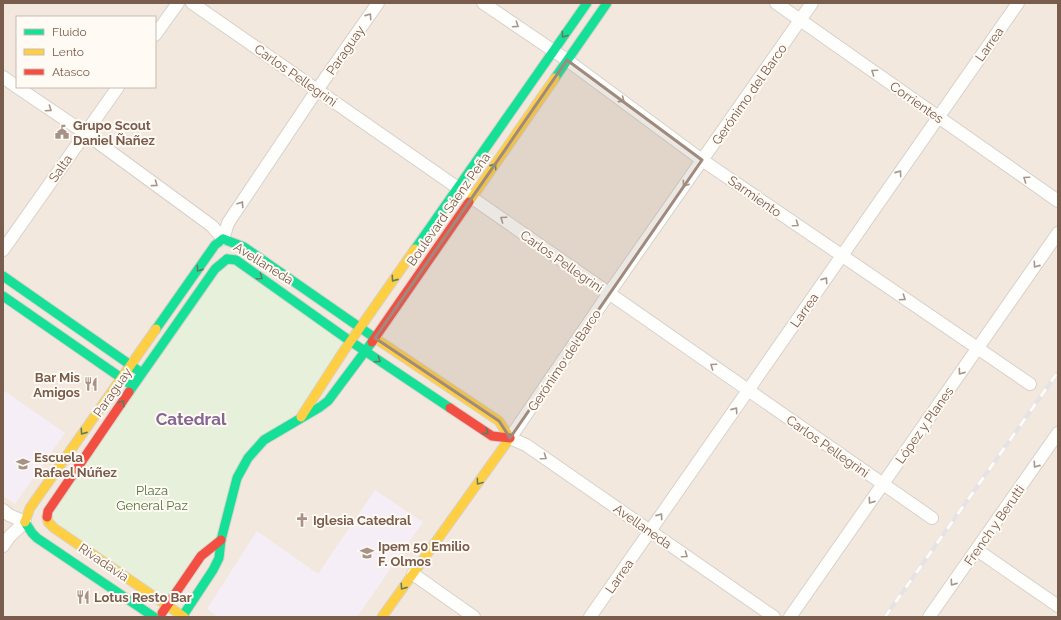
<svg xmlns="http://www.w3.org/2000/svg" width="1061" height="620" font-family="Raleway,sans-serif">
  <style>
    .residential { fill: #f2e8de; fill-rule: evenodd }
    .education { fill: #f6eef6 }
    .green { fill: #e7f0db }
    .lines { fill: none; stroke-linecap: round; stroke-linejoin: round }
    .street-casing { stroke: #d7d1cb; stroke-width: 14 }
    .fast-casing { stroke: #d9d2cb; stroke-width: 11 }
    .slow-casing { stroke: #d9d2cb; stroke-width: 11 }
    .jam-casing { stroke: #d9d2cb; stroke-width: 11 }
    .street { stroke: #fefefd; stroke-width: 12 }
    .fast { stroke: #16e098; stroke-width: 9 }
    .slow { stroke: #ffcf43; stroke-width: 9 }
    .jam { stroke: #f24e42; stroke-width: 9 }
    .rail-casing { stroke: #e6e3e7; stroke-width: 4.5 }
    .rail { stroke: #fffaf3; stroke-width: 3; stroke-dasharray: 9; stroke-linecap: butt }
    .oneway { stroke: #a8958b }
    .oneway2 { stroke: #617d60 }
    .marked { fill: #9f8a7d; fill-opacity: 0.2; stroke: #9f8a7d; stroke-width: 3; stroke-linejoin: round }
    .labels { text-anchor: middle; stroke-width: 4; stroke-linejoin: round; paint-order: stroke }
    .street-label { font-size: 13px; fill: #7a5c4d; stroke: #fffaf3 }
    .poi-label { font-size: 13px; font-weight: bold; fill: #7a5c4d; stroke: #fffaf3; text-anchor: start }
    .park-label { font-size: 13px; fill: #537a41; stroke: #fffaf3 }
    .district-label { font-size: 17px; font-weight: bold; fill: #846695; stroke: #fffaf3 }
  </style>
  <rect width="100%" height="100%" fill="#f9f5f0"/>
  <path class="residential" d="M3 3H1058V617H3ZM17 17H155V87H17Z"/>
  <g class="education">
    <path d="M3 390 65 433 15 504 3 496Z"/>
    <path d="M375 490 423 522 357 617H218L207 609 257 531 318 574Z"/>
  </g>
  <path class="green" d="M227 259 350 341 313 396 256 448 221 540 167 606 54 528 48 511Z"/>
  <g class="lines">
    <defs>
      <g id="street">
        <path d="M192 3 932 518"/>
        <path d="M483 3 567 60 702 160 1030 384"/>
        <path d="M776 3 1058 201"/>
        <path d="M155 35 178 3"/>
        <path d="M3 77 17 87"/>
        <path d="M17 87 85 133 212 226 223 239"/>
        <path d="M223 239 228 223 317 90 378 3"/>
        <path d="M3 250 118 87"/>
        <path d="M3 510 9 515 25 522 10 536 3 546"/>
        <path d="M977 550 1058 606"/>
        <path d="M413 574 474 617"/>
        <path d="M590 617 1018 3"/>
        <path d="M774 617 526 445 510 438 609 293 812 3"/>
        <path d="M790 617 1058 233"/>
        <path d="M929 617 1058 433"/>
      </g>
      <g id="fast">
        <path d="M555 78 607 3"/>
        <path d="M223 239 244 247 375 338"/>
        <path d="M415 249 587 3"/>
        <path d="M227 259 236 260 350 341 450 408"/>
        <path d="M3 276 139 371"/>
        <path d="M3 296 130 384"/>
        <path d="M156 329 215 245 223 239"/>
        <path d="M129 392 215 269 227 259"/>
        <path d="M25 522 32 533 37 538 154 617"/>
        <path d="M182 617 213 570 219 558 221 540 237 478 248 458 264 440 320 407 328 401 372 342"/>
      </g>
      <g id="slow">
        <path d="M469 202 555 78"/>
        <path d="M375 338 499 421 510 438"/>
        <path d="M301 417 343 352 415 249"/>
        <path d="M47 517 48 522 54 528 184 617"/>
        <path d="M25 522 30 508 156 329"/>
        <path d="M382 617 510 438"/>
      </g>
      <g id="jam">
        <path d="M372 342 469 202"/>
        <path d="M450 408 492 436 510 438"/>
        <path d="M47 517 48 511 129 392"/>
        <path d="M162 613 201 556 221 540"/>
      </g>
    </defs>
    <use href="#street" class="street-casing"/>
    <use href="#fast" class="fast-casing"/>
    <use href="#slow" class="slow-casing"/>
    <use href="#jam" class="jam-casing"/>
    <use href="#street" class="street"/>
    <use href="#fast" class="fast"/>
    <use href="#slow" class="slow"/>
    <use href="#jam" class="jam"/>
    <defs>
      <path id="rail" d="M885 617 1058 372"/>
    </defs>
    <use href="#rail" class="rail-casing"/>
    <use href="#rail" class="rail"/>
  </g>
  <defs><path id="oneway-chevron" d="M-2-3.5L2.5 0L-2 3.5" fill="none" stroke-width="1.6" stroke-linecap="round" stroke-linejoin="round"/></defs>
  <g class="oneway">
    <use href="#oneway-chevron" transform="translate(369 16) rotate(-55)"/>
    <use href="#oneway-chevron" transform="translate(516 25) rotate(34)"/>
    <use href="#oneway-chevron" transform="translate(874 72) rotate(-145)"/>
    <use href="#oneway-chevron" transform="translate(622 100) rotate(37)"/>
    <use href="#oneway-chevron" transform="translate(49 109) rotate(34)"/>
    <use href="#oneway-chevron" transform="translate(899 173) rotate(-55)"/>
    <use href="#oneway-chevron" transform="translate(1026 179) rotate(-145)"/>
    <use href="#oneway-chevron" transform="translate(155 184) rotate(36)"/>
    <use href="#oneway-chevron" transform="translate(685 184) rotate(125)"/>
    <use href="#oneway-chevron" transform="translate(241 204) rotate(-56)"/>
    <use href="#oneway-chevron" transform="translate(503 219) rotate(-145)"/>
    <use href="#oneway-chevron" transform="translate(796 224) rotate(35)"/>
    <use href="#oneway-chevron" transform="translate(1036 265) rotate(125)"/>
    <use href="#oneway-chevron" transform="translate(825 280) rotate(-55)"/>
    <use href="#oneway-chevron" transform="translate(903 298) rotate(34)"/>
    <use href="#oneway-chevron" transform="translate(713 366) rotate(-145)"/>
    <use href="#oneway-chevron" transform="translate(961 372) rotate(125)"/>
    <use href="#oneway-chevron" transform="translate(735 410) rotate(-55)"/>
    <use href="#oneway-chevron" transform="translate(544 457) rotate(35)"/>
    <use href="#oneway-chevron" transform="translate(1036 465) rotate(125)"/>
    <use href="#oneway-chevron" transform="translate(871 501) rotate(125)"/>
    <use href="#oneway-chevron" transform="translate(660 516) rotate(-55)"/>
    <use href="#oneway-chevron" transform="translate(685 555) rotate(35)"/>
    <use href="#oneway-chevron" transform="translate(953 583) rotate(125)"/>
  </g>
  <g class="oneway2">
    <use href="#oneway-chevron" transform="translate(564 35) rotate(125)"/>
    <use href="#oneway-chevron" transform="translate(494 166) rotate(-55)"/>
    <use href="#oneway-chevron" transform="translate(199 269) rotate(125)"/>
    <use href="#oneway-chevron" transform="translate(260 277) rotate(35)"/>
    <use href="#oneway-chevron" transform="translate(394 279) rotate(125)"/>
    <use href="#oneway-chevron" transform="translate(378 360) rotate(34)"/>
    <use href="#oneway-chevron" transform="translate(122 403) rotate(-57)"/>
    <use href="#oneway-chevron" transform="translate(83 432) rotate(125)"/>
    <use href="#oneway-chevron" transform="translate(486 432) rotate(34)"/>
    <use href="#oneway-chevron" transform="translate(479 482) rotate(126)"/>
    <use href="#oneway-chevron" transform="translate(403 587) rotate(125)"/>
  </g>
  <path class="marked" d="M567 60 702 160 510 438 499 421 375 338Z"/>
  <defs>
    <symbol id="civic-bare" viewBox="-9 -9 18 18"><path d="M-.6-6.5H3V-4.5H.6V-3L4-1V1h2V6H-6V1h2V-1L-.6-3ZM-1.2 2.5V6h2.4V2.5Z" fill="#a69286" stroke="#fffaf3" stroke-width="2.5" paint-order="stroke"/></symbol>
    <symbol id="restaurant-bare" viewBox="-9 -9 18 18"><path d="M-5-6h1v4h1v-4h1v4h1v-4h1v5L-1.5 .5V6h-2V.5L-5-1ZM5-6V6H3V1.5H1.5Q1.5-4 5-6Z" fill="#a69286" stroke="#fffaf3" stroke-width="2.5" paint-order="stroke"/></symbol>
    <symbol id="school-bare" viewBox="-9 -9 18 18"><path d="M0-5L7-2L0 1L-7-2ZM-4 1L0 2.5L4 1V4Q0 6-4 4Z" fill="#a69286" stroke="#fffaf3" stroke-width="2.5" paint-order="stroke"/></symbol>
    <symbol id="church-bare" viewBox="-9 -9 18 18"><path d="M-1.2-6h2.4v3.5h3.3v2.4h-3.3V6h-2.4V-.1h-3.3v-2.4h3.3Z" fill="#a69286" stroke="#fffaf3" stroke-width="2.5" paint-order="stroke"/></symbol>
  </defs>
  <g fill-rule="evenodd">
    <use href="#civic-bare" x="52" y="122" width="20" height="20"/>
    <use href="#restaurant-bare" x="81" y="374" width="20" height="20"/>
    <use href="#school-bare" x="13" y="454" width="20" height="20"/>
    <use href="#church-bare" x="292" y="510" width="20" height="20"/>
    <use href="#school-bare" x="357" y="543" width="20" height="20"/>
    <use href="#restaurant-bare" x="73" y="587" width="20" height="20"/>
  </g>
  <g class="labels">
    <g class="street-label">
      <text transform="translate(989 44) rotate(-55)" y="5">Larrea</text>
      <text transform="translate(345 50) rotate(-55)" y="5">Paraguay</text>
      <text transform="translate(296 75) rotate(35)" y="5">Carlos Pellegrini</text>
      <text transform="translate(749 94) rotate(-55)" y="5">Gerónimo del Barco</text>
      <text transform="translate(917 102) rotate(35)" y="5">Corrientes</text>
      <text transform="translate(60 168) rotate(-55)" y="5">Salta</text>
      <text transform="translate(755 196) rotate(35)" y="5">Sarmiento</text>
      <text transform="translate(448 209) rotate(-55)" y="5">Boulevard Sáenz Peña</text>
      <text transform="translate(562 261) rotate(35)" y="5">Carlos Pellegrini</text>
      <text transform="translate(264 263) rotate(32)" y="5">Avellaneda</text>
      <text transform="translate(804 310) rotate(-55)" y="5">Larrea</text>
      <text transform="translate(564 360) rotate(-56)" y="5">Gerónimo del Barco</text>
      <text transform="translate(112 392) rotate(-55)" y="5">Paraguay</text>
      <text transform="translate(924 425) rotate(-55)" y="5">López y Planes</text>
      <text transform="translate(828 446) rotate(35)" y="5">Carlos Pellegrini</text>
      <text transform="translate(994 525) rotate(-55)" y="5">French y Berutti</text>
      <text transform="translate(643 526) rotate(35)" y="5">Avellaneda</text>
      <text transform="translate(104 562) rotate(34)" y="5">Rivadavia</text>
      <text transform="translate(619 576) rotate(-55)" y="5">Larrea</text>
    </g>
    <g class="poi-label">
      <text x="73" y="130">Grupo Scout<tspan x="73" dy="15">Daniel Ñañez</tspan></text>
      <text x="80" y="382" text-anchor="end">Bar Mis<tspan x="80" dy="15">Amigos</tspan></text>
      <text x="34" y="462">Escuela<tspan x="34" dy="15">Rafael Núñez</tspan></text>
      <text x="313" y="525">Iglesia Catedral</text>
      <text x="378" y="551">Ipem 50 Emilio<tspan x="378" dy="15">F. Olmos</tspan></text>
      <text x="94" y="602">Lotus Resto Bar</text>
    </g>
    <g class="park-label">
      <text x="152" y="495">Plaza<tspan x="152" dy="15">General Paz</tspan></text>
    </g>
    <g class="district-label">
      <text x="191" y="425">Catedral</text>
    </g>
  </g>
  <rect width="1061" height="620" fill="none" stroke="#7a5c4d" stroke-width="8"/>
  <rect x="16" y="16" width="140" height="72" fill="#fffaf3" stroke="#cabbb1"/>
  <rect x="24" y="29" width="20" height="6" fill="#16e098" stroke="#cabbb1"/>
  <text x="52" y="36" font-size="12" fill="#7a5c4d">Fluido</text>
  <rect x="24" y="49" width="20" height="6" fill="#ffcf43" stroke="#cabbb1"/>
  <text x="52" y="56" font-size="12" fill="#7a5c4d">Lento</text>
  <rect x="24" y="69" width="20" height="6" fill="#f24e42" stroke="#cabbb1"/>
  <text x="52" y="76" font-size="12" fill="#7a5c4d">Atasco</text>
</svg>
